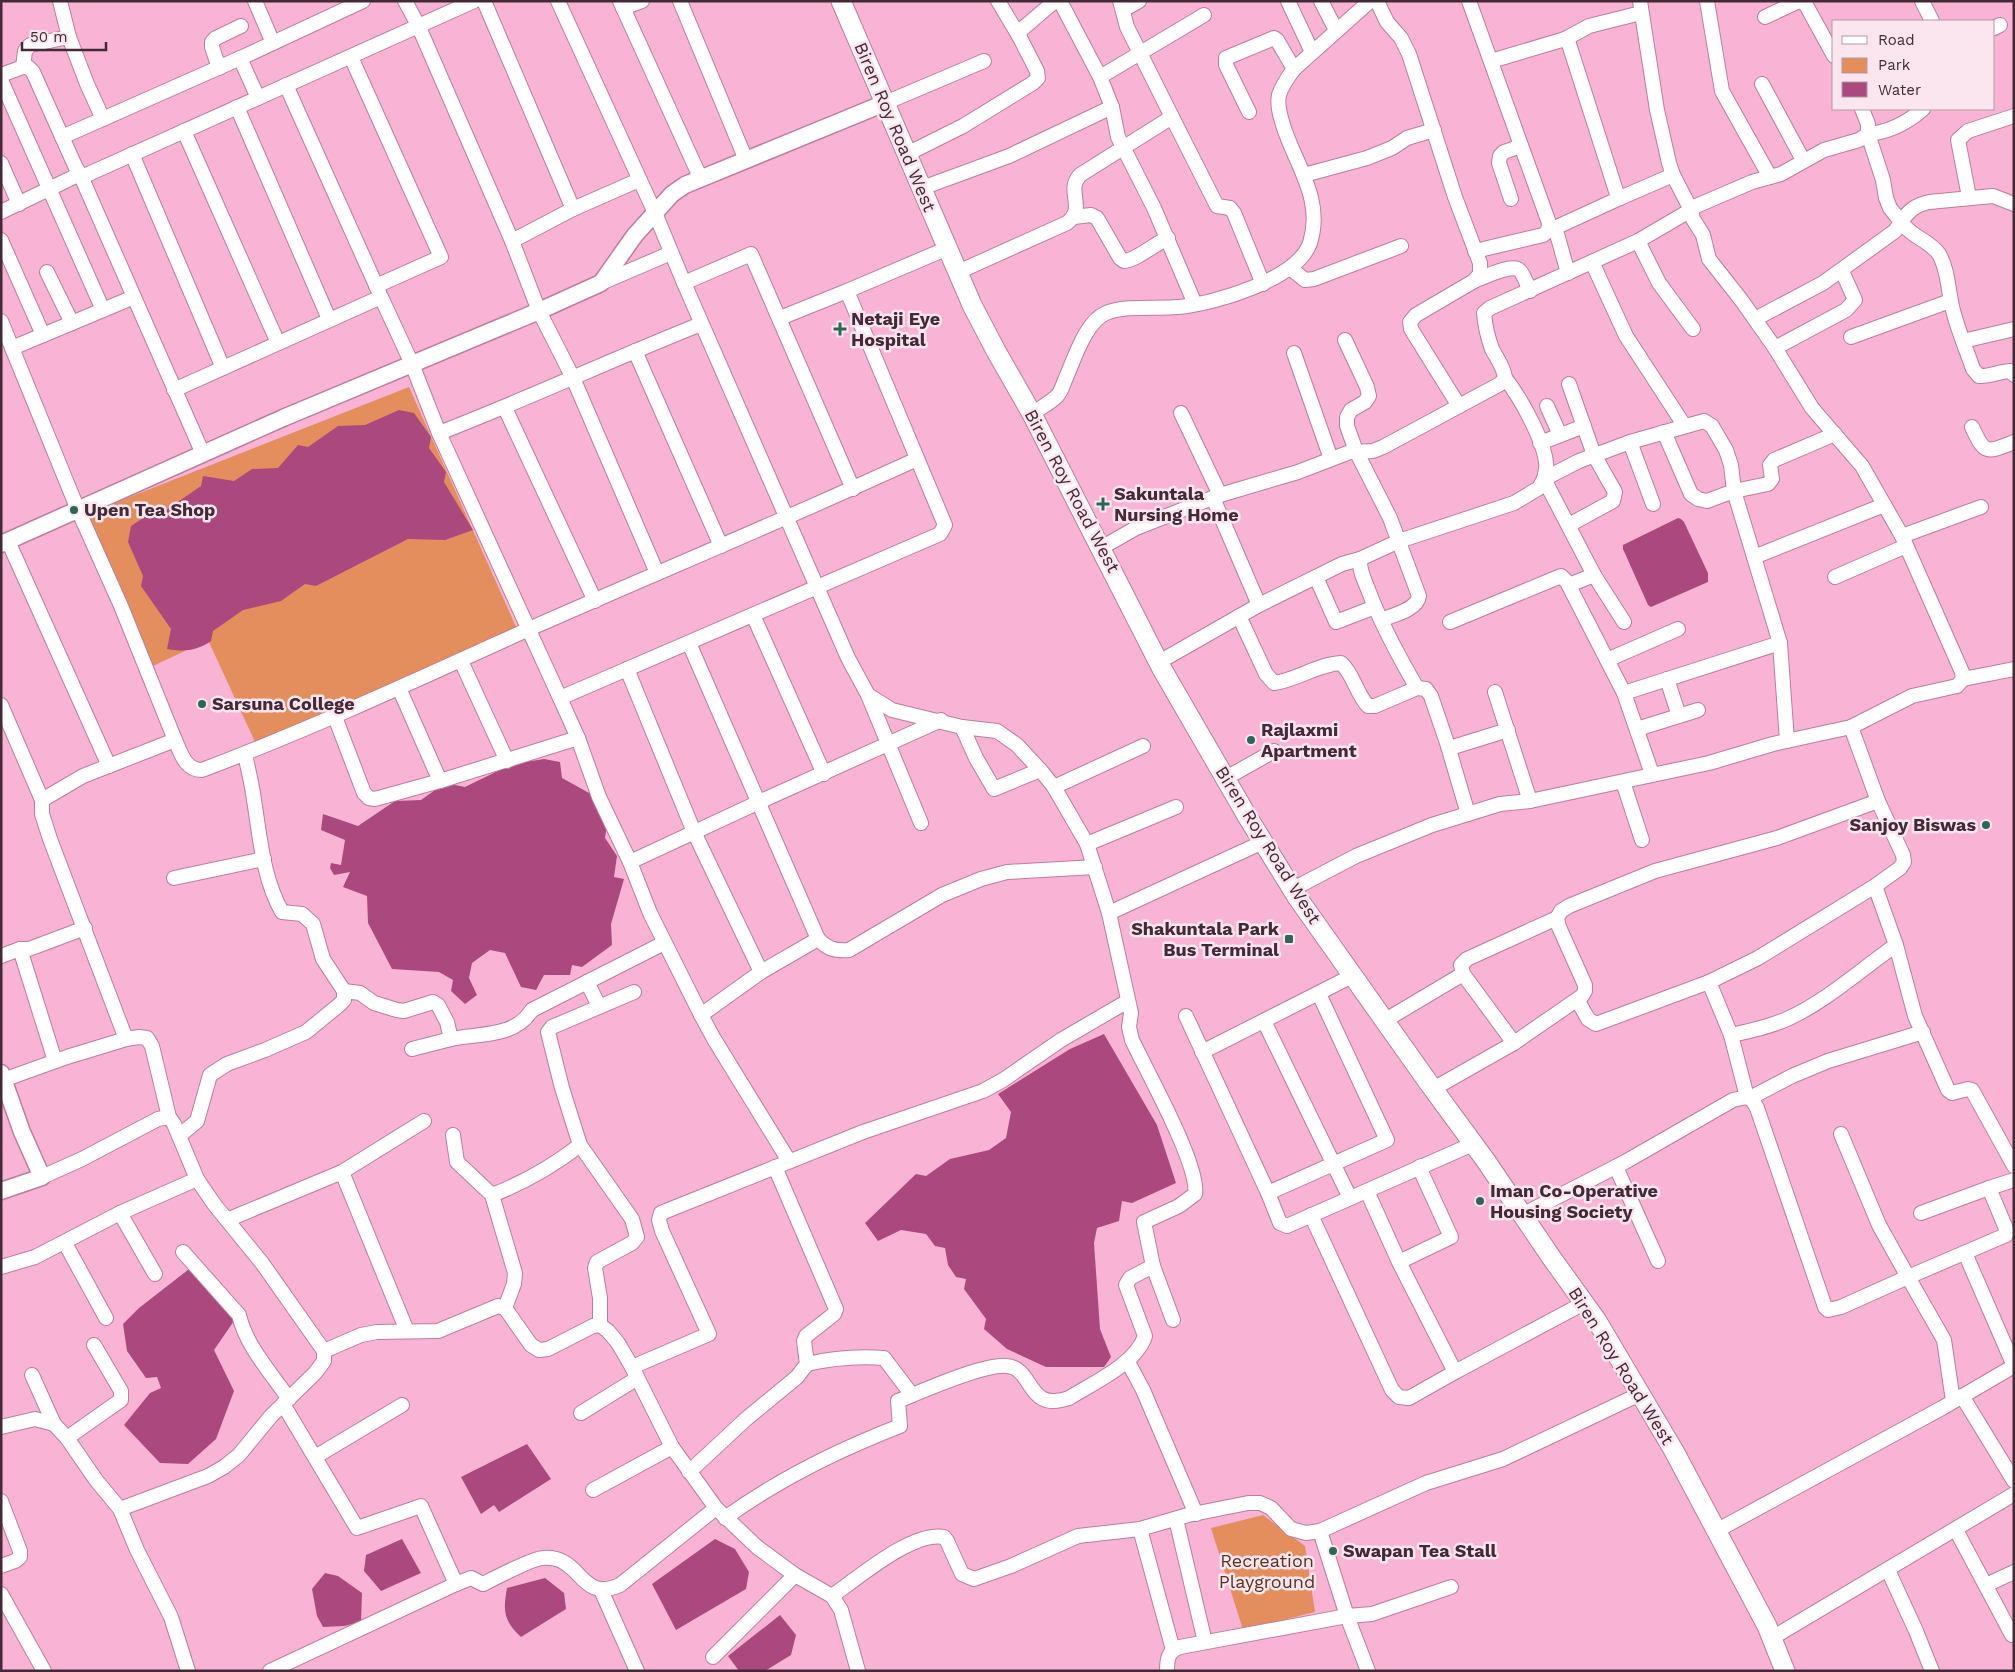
<svg xmlns="http://www.w3.org/2000/svg" width="2015" height="1672" font-family="'Work Sans',sans-serif">
  <style>
    .green { fill: #e48e5d }
    .water { fill: #ab497e }
    .lines { fill: none; stroke-linecap: round; stroke-linejoin: round }
    .minor-casing { stroke: #bd7d9c; stroke-width: 16 }
    .tertiary-casing { stroke: #bd7d9c; stroke-width: 19 }
    .secondary-casing { stroke: #bd7d9c; stroke-width: 21 }
    .minor { stroke: #fff; stroke-width: 14 }
    .tertiary { stroke: #fff; stroke-width: 16 }
    .secondary { stroke: #fff; stroke-width: 19 }
    .poi-dot { fill: #2a6754; stroke: #fbe6ef; stroke-width: 2 }
    .labels { text-anchor: middle; stroke-width: 5; stroke-linejoin: round; paint-order: stroke }
    .street-label { font-size: 18px; fill: #442936; stroke: #fbe6ef }
    .poi-label { font-size: 18px; font-weight: bold; fill: #442936; stroke: #fbe6ef; text-anchor: start }
    .park-label { font-size: 18px; fill: #5a321b; stroke: #fbe6ef }
  </style>
  <rect width="100%" height="100%" fill="#f9b4d5"/>
  <g class="green">
    <path d="M409 387 517 629 256 744 208 640 151 667 84 515Z"/>
    <path d="M1263 1515 1305 1546 1315 1612 1243 1630 1211 1528Z"/>
  </g>
  <g class="water">
    <path d="M399 410 414 413 431 437 429 448 446 472 444 482 473 530 445 540 408 539 316 586 305 584 281 601 243 610 213 631 211 641C196 651 185 652 167 649L171 629 141 586 143 576 128 542 131 526 149 514 159 515 201 486 203 476 234 481 252 469 278 468 298 445 308 447 338 426 365 425Z"/>
    <path d="M1678 518 1681 519 1684 522 1708 573V582L1651 607 1648 605 1623 549V545Z"/>
    <path d="M544 759 560 762 562 778 591 794 608 818 605 838 617 856 614 877 624 879 611 924 612 945 582 967 572 965 570 975H544L536 990 521 987 505 953 490 950 472 963 469 978 477 995 465 1004 451 991 453 980 439 972 392 969 368 923 367 896 343 887 350 872 334 875 330 868 331 863 341 865 345 840 321 830 323 814 358 826 395 801 421 800 445 783 465 787 512 764Z"/>
    <path d="M1104 1034 1157 1125 1176 1183 1132 1203 1122 1201 1119 1221 1097 1228 1094 1243 1100 1329 1111 1357 1104 1367H1046L1007 1349 984 1329 986 1319 964 1289 966 1279 956 1277 948 1265 945 1248 935 1246 926 1234 901 1230 878 1241 865 1223 916 1174 926 1176 950 1159 989 1150 1006 1138 1011 1112 998 1094 1070 1049Z"/>
    <path d="M193 1266 236 1318 214 1350 234 1391 216 1439 188 1464 160 1463 124 1425 150 1393 161 1388 157 1377 146 1378 127 1351 123 1324 139 1308Z"/>
    <path d="M527 1444 551 1479 499 1512 494 1505 481 1514 461 1477Z"/>
    <path d="M402 1539 421 1573 381 1591 364 1571 366 1555Z"/>
    <path d="M715 1539 735 1549 749 1572 746 1589 676 1630 652 1584Z"/>
    <path d="M325 1573 338 1576 362 1593 361 1622 344 1626 323 1627 317 1616 312 1589Z"/>
    <path d="M545 1578 564 1593 566 1609 521 1637C503 1620 503 1611 507 1588Z"/>
    <path d="M780 1615 796 1635 791 1655 765 1671H739L728 1656Z"/>
  </g>
  <g class="lines">
    <defs>
      <g id="minor">
        <path d="M255 1 273 43"/>
        <path d="M405 1 418 25 512 241 539 311 573 378 657 573"/>
        <path d="M484 1 573 209 512 241"/>
        <path d="M558 1 655 213 684 283 848 658 868 695 892 710 962 727 997 731 1017 745 1042 772 1054 787 1087 844 1109 913 1131 1013 1129 1027 1132 1040C1146 1070 1200 1166 1195 1194L1179 1206 1144 1222 1153 1266 1130 1278 1126 1285 1145 1336C1136 1364 1093 1383 1069 1398 1026 1413 1034 1368 1007 1366 985 1363 920 1392 898 1401L900 1426C838 1450 779 1479 725 1518"/>
        <path d="M620 1 700 177"/>
        <path d="M680 1 746 160"/>
        <path d="M998 1 1019 36"/>
        <path d="M1060 1 1100 77 1112 107 1118 137 1154 208 1195 304"/>
        <path d="M1288 1 1312 52"/>
        <path d="M1321 1 1336 30"/>
        <path d="M1377 1 1387 22 1401 38 1409 54 1455 197 1480 263V274L1474 281 1416 315 1410 322 1411 329 1459 406"/>
        <path d="M1469 1 1549 223 1548 231 1543 235 1475 251"/>
        <path d="M1707 1 1722 91 1770 177"/>
        <path d="M1801 1 1806 5 1834 56"/>
        <path d="M1922 1 1932 21"/>
        <path d="M623 8 642 1"/>
        <path d="M1123 10 1139 1"/>
        <path d="M1765 17 1799 1"/>
        <path d="M1994 28 2000 25"/>
        <path d="M69 37 87 84 103 119"/>
        <path d="M1565 39 1589 26 1641 13"/>
        <path d="M351 57 441 257 376 286"/>
        <path d="M240 58 258 98"/>
        <path d="M1491 61 1565 39 1569 44 1616 191 1620 198 1673 175"/>
        <path d="M23 67 25 51 30 45 69 37 60 1"/>
        <path d="M219 68 212 47V42L216 38 241 26"/>
        <path d="M1 75 23 67H28L33 72 76 168 80 174 84 176 474 1"/>
        <path d="M1100 77 1204 15"/>
        <path d="M1 80 103 310"/>
        <path d="M1762 84 1803 160"/>
        <path d="M286 85 379 292"/>
        <path d="M885 103 984 61"/>
        <path d="M237 107 329 319"/>
        <path d="M1249 112 1226 65V58L1274 38 1277 40 1294 69"/>
        <path d="M1172 117 1217 206 1230 208 1234 213 1263 284"/>
        <path d="M184 131 278 343"/>
        <path d="M62 137 245 56 363 1"/>
        <path d="M132 154 223 368"/>
        <path d="M907 154 963 126 1033 83 1038 78 1037 71 1019 36 1021 30 1055 1"/>
        <path d="M1 163 19 204"/>
        <path d="M1304 175 1367 158 1392 148 1407 138 1434 130"/>
        <path d="M922 188 1009 156 1112 107"/>
        <path d="M1969 197 1958 140 1968 131 2014 116"/>
        <path d="M1511 199 1499 163 1500 156 1504 152 1521 146"/>
        <path d="M2014 204 1993 196 1929 202C1916 205 1909 210 1901 222 1911 237 1929 240 1939 254 1949 271 1948 295 1954 314 1959 333 1967 351 1973 369L1979 376C1990 377 2000 371 2011 371L2014 375"/>
        <path d="M573 209 639 180"/>
        <path d="M1 212 80 174 203 454"/>
        <path d="M1074 217 1091 215 1097 218 1120 258 1124 261C1135 261 1156 243 1168 238"/>
        <path d="M1555 227 1568 273"/>
        <path d="M1548 231 1620 198"/>
        <path d="M1 240 43 335"/>
        <path d="M1638 241 1659 283 1693 329"/>
        <path d="M1592 262 1626 336 1684 425"/>
        <path d="M1290 268 1305 280 1314 279 1401 246"/>
        <path d="M47 272 72 323"/>
        <path d="M958 272 1067 223C1087 207 1065 192 1080 175L1172 117 1127 27 1120 1"/>
        <path d="M1474 281C1482 278 1513 263 1519 270 1524 274 1527 285 1530 291"/>
        <path d="M601 283 671 253"/>
        <path d="M684 283 751 254 853 489"/>
        <path d="M780 318 847 291"/>
        <path d="M1755 319 1823 283 1895 231 1901 222 1890 208 1886 198 1883 180 1868 134C1890 132 1907 123 1923 109"/>
        <path d="M1 321 78 510 121 606 175 740"/>
        <path d="M701 324C613 359 527 399 439 433L560 698 940 534 945 525 847 291 948 248"/>
        <path d="M1851 337 1950 301"/>
        <path d="M1345 340 1367 387 1369 396 1365 402 1351 410 1347 417V426L1356 451 1390 518 1419 596C1417 610 1393 615 1381 620"/>
        <path d="M1963 341 2014 329"/>
        <path d="M12 348 134 297"/>
        <path d="M1775 348 1846 310 1855 300 1842 271"/>
        <path d="M635 351 721 546"/>
        <path d="M1294 353 1331 459"/>
        <path d="M1505 378C1520 397 1544 440 1546 463 1547 468 1545 474 1544 479L1594 575 1624 622"/>
        <path d="M174 390 381 297 412 364 439 433"/>
        <path d="M1547 406 1560 435"/>
        <path d="M505 408 595 601"/>
        <path d="M1181 413 1220 495"/>
        <path d="M1032 414C1040 408 1050 403 1057 396 1061 392 1063 385 1065 380 1074 360 1085 322 1106 313 1125 305 1157 309 1178 307 1213 304 1297 280 1310 243 1324 199 1295 164 1283 125 1280 115 1277 105 1279 95 1282 85 1288 77 1294 69L1370 1"/>
        <path d="M1972 427C1985 455 1986 453 2014 442"/>
        <path d="M1664 432 1691 494 1698 499 1707 501 1734 491 1768 484 1772 479 1770 465 1774 460 1835 434"/>
        <path d="M1630 442 1653 504"/>
        <path d="M1540 443 1584 426"/>
        <path d="M1213 498 1259 605"/>
        <path d="M1569 525 1613 501 1615 492 1594 455 1569 384"/>
        <path d="M1902 536 1981 507"/>
        <path d="M8 541 109 766"/>
        <path d="M1101 548 1136 528 1220 495 1298 472 1350 452 1373 451 1383 447 1500 384 1505 378C1504 367 1497 359 1492 349 1488 338 1485 325 1484 313L1490 308 1638 241 1691 210 1673 175 1669 163 1657 110 1640 1"/>
        <path d="M1754 557 1884 505"/>
        <path d="M1316 577 1336 622 1375 607"/>
        <path d="M1835 577 1906 546"/>
        <path d="M1569 585 1594 575"/>
        <path d="M753 615 824 774"/>
        <path d="M1239 616 1266 674 1274 683C1297 680 1318 664 1341 663 1354 675 1356 693 1368 706H1375L1417 688 1426 689 1431 696 1448 746 1453 747 1508 730"/>
        <path d="M1450 622 1561 576 1567 582 1624 693 1652 774"/>
        <path d="M689 643 818 939"/>
        <path d="M1607 660 1678 629"/>
        <path d="M461 661 507 761"/>
        <path d="M1159 662 1259 605 1342 564 1360 559"/>
        <path d="M627 669 694 832 761 972"/>
        <path d="M1667 679 1679 716"/>
        <path d="M1963 679 2014 669"/>
        <path d="M399 688 440 781"/>
        <path d="M1417 688C1399 657 1382 626 1369 592 1365 581 1359 571 1360 559L1399 541 1514 503 1539 488 1544 479 1579 461 1630 442 1704 421 1712 426 1726 450 1731 465 1734 491 1780 643 1787 741"/>
        <path d="M1495 692 1530 801"/>
        <path d="M1624 693 1780 643"/>
        <path d="M868 695 921 823"/>
        <path d="M560 698 578 738 599 797 630 862 650 913 701 1015"/>
        <path d="M1 705 42 800V814L50 839 126 1039"/>
        <path d="M335 717 364 793 369 798 375 799 440 781 578 738"/>
        <path d="M962 727 976 758 994 789 1040 770"/>
        <path d="M1851 727 1878 801 1903 855 1904 862 1900 868 1875 886 1758 958 1709 982 1731 1035C1750 1031 1769 1027 1787 1019 1827 1001 1860 970 1896 945L1915 1016 1948 1090 1952 1093 1968 1089 1972 1090 2014 1166"/>
        <path d="M1637 729 1698 710"/>
        <path d="M1448 746 1468 814"/>
        <path d="M1226 778 1274 751"/>
        <path d="M1623 782 1642 840"/>
        <path d="M1054 787 1143 746"/>
        <path d="M42 800 83 776 175 740C181 753 185 770 202 770 313 728 421 678 529 629 658 572 789 518 917 459"/>
        <path d="M1087 844 1176 807"/>
        <path d="M630 862 770 797 941 720"/>
        <path d="M174 878 264 859"/>
        <path d="M1875 886 1896 945"/>
        <path d="M1291 890 1356 856 1432 825 1500 804 1530 801 1709 763 1773 744 1851 727 1912 696 1957 686 1963 679 1962 672 1902 536 1862 466 1812 408 1775 348 1742 301 1709 259 1703 235 1693 219 1691 210 1696 206 1752 182 1781 174 1824 150 1859 140 1868 134V124L1862 109"/>
        <path d="M1109 913 1263 842"/>
        <path d="M20 949 55 1061"/>
        <path d="M1 956 20 949H29L85 928"/>
        <path d="M587 982 599 1006"/>
        <path d="M344 991 360 993 374 1003 397 1010 404 1011 433 1002 438 1005 447 1022 451 1039C480 1033 514 1038 532 1010L664 943"/>
        <path d="M1578 1001 1588 1019 1596 1024 1709 982"/>
        <path d="M1186 1016 1268 1193 1280 1223 1287 1226 1473 1144"/>
        <path d="M1264 1021 1350 1198"/>
        <path d="M1384 1021 1463 974"/>
        <path d="M1731 1035 1747 1097"/>
        <path d="M1514 1043 1463 974 1461 965 1467 959 1557 918"/>
        <path d="M412 1049 451 1039"/>
        <path d="M1202 1052 1352 976"/>
        <path d="M3 1080 67 1057 126 1039 139 1037 147 1038 152 1046 169 1117 174 1124 197 1179 214 1204 262 1263 324 1351V1361L315 1373 271 1416 239 1455 224 1467 208 1476 120 1509"/>
        <path d="M1433 1089 1514 1043 1582 996 1585 991V985L1559 927 1557 918 1561 911 1569 906 1655 871 1777 838 1878 801"/>
        <path d="M1750 1098 1792 1076 1828 1061 1923 1032"/>
        <path d="M1841 1134 1879 1225 1908 1277 2006 1235 2007 1231 1989 1188 2014 1180"/>
        <path d="M453 1135 457 1162 492 1195C523 1183 553 1166 580 1145"/>
        <path d="M179 1136 197 1121 210 1075 227 1064 265 1050 306 1032 339 1005 344 1000V991L323 959 313 924 302 914 282 912C263 879 260 837 254 800 252 784 248 769 245 754"/>
        <path d="M789 1161 714 1039 701 1015 761 972 818 939C828 949 834 951 849 950L942 895 981 879 1007 872 1095 867"/>
        <path d="M1616 1167 1658 1261"/>
        <path d="M342 1172 407 1331"/>
        <path d="M42 1177 82 1159 158 1119 169 1117"/>
        <path d="M1367 1191 1399 1262 1455 1372 1584 1303"/>
        <path d="M1268 1193 1387 1140 1319 994"/>
        <path d="M492 1195 515 1273 514 1284 505 1308"/>
        <path d="M120 1213 155 1274"/>
        <path d="M1921 1213 1989 1188"/>
        <path d="M1311 1215 1392 1390 1399 1397 1409 1398 1455 1372"/>
        <path d="M1522 1215 1625 1162 1733 1100 1747 1097 1753 1101 1757 1108 1825 1307 1828 1310 1841 1307 1908 1277 1944 1340 1953 1401"/>
        <path d="M227 1220 342 1172 424 1121"/>
        <path d="M65 1243 106 1318"/>
        <path d="M183 1252 239 1315C246 1346 271 1373 289 1399"/>
        <path d="M1965 1253 2014 1366"/>
        <path d="M1399 1262 1451 1237 1419 1167 1422 1166"/>
        <path d="M1153 1266 1173 1320"/>
        <path d="M1 1267 35 1257 120 1213 197 1179"/>
        <path d="M600 1325V1298L595 1268 597 1262 632 1243 637 1237 632 1219 580 1145 562 1088 548 1032 552 1027 634 992"/>
        <path d="M324 1351 361 1335 377 1332 438 1331 498 1306 505 1308 531 1345 539 1350 548 1349 593 1326 600 1325 608 1331 618 1343 632 1367 672 1447 716 1508 757 1547 795 1575 832 1596 841 1610 858 1671"/>
        <path d="M1128 1362 1143 1390 1196 1514"/>
        <path d="M807 1364C833 1358 857 1356 884 1358L912 1395"/>
        <path d="M632 1367 709 1334 662 1231 659 1220 661 1213 863 1132 983 1091 1003 1080 1061 1040 1128 1001"/>
        <path d="M32 1375 54 1424"/>
        <path d="M1962 1396 2014 1481"/>
        <path d="M283 1404 357 1528 421 1506 456 1584"/>
        <path d="M581 1413 636 1379"/>
        <path d="M1 1427 35 1419 54 1424 67 1438 96 1480 120 1509 137 1550 171 1617 188 1671"/>
        <path d="M67 1438 121 1400V1391L94 1345"/>
        <path d="M315 1457 402 1405"/>
        <path d="M689 1472 746 1419 797 1377 807 1364 804 1341 806 1336 834 1314 836 1309 775 1167"/>
        <path d="M593 1490 672 1447"/>
        <path d="M1 1501 20 1551V1557L15 1561 1 1566"/>
        <path d="M1176 1519 1205 1642"/>
        <path d="M1140 1529 1173 1650"/>
        <path d="M1956 1530 2012 1635"/>
        <path d="M1320 1531 1347 1616 1368 1671"/>
        <path d="M1716 1531 1942 1408 2014 1366"/>
        <path d="M1888 1570 1916 1631 1932 1671"/>
        <path d="M1986 1585 2014 1572"/>
        <path d="M601 1590 637 1671"/>
        <path d="M1 1594 44 1671"/>
        <path d="M832 1596C858 1578 912 1531 944 1537L947 1541 962 1574 974 1579 1011 1566 1078 1536 1140 1529 1188 1515 1248 1503H1260L1271 1508 1291 1529 1306 1533 1320 1531 1426 1483 1503 1459 1640 1394"/>
        <path d="M1772 1638 2014 1494"/>
        <path d="M713 1657 795 1575"/>
        <path d="M270 1671 456 1584 471 1578 483 1584C495 1578 533 1558 543 1558 583 1555 578 1603 620 1585L716 1508"/>
        <path d="M1167 1671C1167 1659 1168 1651 1180 1647L1347 1616 1372 1614 1451 1587"/>
      </g>
      <g id="tertiary">
        <path d="M1 544 283 418 539 311 601 283 635 235 672 194 685 185 885 103"/>
        <path d="M1 1073 22 1132 42 1177 1 1191"/>
      </g>
      <path id="secondary" d="M841 1 972 305 996 351 1032 414 1162 669 1247 816 1297 897 1428 1082 1486 1161 1551 1257 1597 1321 1674 1451 1767 1626 1785 1671"/>
    </defs>
    <use href="#minor" class="minor-casing"/>
    <use href="#tertiary" class="tertiary-casing"/>
    <use href="#secondary" class="secondary-casing"/>
    <use href="#minor" class="minor"/>
    <use href="#tertiary" class="tertiary"/>
    <use href="#secondary" class="secondary"/>
  </g>
  <g class="poi-dot">
    <path d="M837.5 321.5h5v5h5v5h-5v5h-5v-5h-5v-5h5z"/>
    <path d="M1100.5 496.5h5v5h5v5h-5v5h-5v-5h-5v-5h5z"/>
    <circle cx="74" cy="510" r="5"/>
    <circle cx="202" cy="704" r="5"/>
    <circle cx="1251" cy="740" r="5"/>
    <circle cx="1986" cy="825" r="5"/>
    <rect x="1284" y="934" width="10" height="10" rx="2.5"/>
    <circle cx="1480" cy="1201" r="5"/>
    <circle cx="1333" cy="1551" r="5"/>
  </g>
  <g class="labels">
    <g class="street-label">
      <text transform="translate(895 127) rotate(67)" y="6">Biren Roy Road West</text>
      <text transform="translate(1072 491) rotate(62)" y="6">Biren Roy Road West</text>
      <text transform="translate(1268 845) rotate(58)" y="6">Biren Roy Road West</text>
      <text transform="translate(1621 1366) rotate(58)" y="6">Biren Roy Road West</text>
    </g>
    <g class="poi-label">
      <text x="851" y="325">Netaji Eye<tspan x="851" dy="21">Hospital</tspan></text>
      <text x="1114" y="500">Sakuntala<tspan x="1114" dy="21">Nursing Home</tspan></text>
      <text x="84" y="516">Upen Tea Shop</text>
      <text x="212" y="710">Sarsuna College</text>
      <text x="1261" y="736">Rajlaxmi<tspan x="1261" dy="21">Apartment</tspan></text>
      <text x="1976" y="831" text-anchor="end">Sanjoy Biswas</text>
      <text x="1279" y="935" text-anchor="end">Shakuntala Park<tspan x="1279" dy="21">Bus Terminal</tspan></text>
      <text x="1490" y="1197">Iman Co-Operative<tspan x="1490" dy="21">Housing Society</tspan></text>
      <text x="1343" y="1557">Swapan Tea Stall</text>
    </g>
    <g class="park-label">
      <text x="1267" y="1567">Recreation<tspan x="1267" dy="21">Playground</tspan></text>
    </g>
  </g>
  <rect width="2015" height="1672" fill="none" stroke="#442936" stroke-width="5"/>
  <rect x="1832" y="20" width="162" height="90" fill="#fbe6ef" stroke="#b29aa5"/>
  <rect x="1842" y="36" width="25" height="8" fill="#ffffff" stroke="#b29aa5"/>
  <text x="1878" y="45" font-size="15" fill="#442936">Road</text>
  <rect x="1842" y="58" width="25" height="15" fill="#e48e5d" stroke="#b29aa5"/>
  <text x="1878" y="70" font-size="15" fill="#442936">Park</text>
  <rect x="1842" y="82" width="25" height="15" fill="#ab497e" stroke="#b29aa5"/>
  <text x="1878" y="95" font-size="15" fill="#442936">Water</text>
  <path d="M22 42v8h84v-8" fill="none" stroke="#442936" stroke-width="2.5"/>
  <text x="30" y="42" font-size="15" fill="#442936" stroke="#fbe6ef" stroke-width="4" paint-order="stroke">50 m</text>
</svg>
